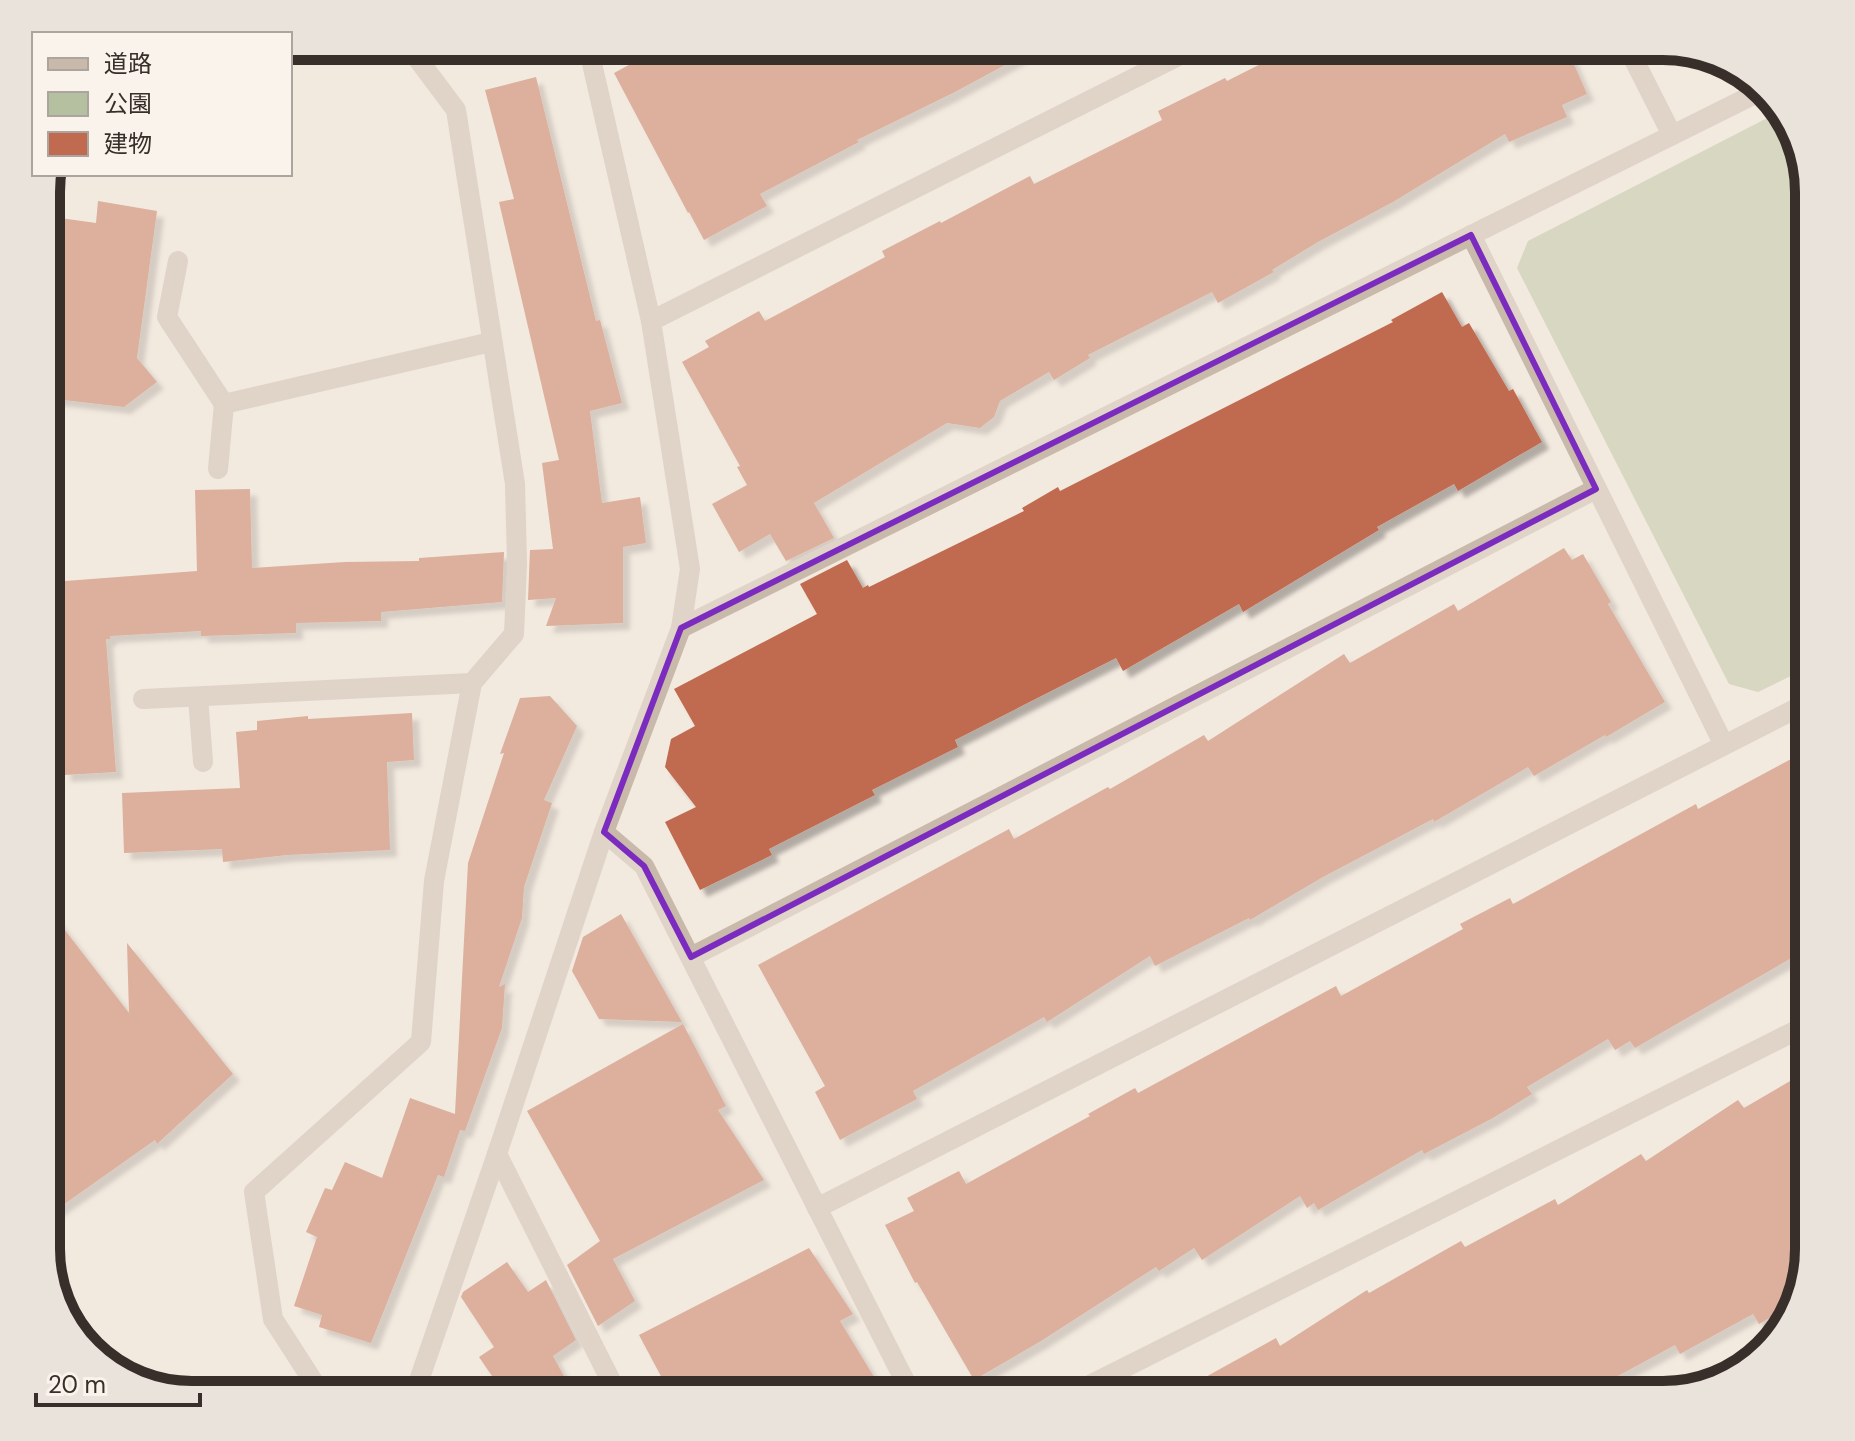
<svg xmlns="http://www.w3.org/2000/svg" width="1855" height="1441" font-family="'DM Sans','Noto Sans JP',sans-serif">
  <style>
    .green { fill: #b5c0a0 }
    .building { fill: #c06a4f; filter: url(#shadow) }
    .lines { fill: none; stroke-linecap: round; stroke-linejoin: round }
    .service { stroke: #c9b9ab; stroke-width: 20 }
    .minor { stroke: #c9b9ab; stroke-width: 20 }
    .marked { fill: none; stroke: #7b2cbf; stroke-width: 6; stroke-linejoin: round }
    .rim { fill: none; stroke: #382e2a; stroke-width: 10 }
  </style>
  <defs>
    <filter id="shadow"><feDropShadow dx="7" dy="7" stdDeviation="2" flood-color="#0004"/></filter>
  </defs>
  <rect width="100%" height="100%" fill="#f2e9df"/>
  <path class="green" d="M1781 111 1794 127 1809 192V667L1758 692 1729 684 1517 268 1528 241Z"/>
  <g class="building">
    <path d="M664 46H1040L953 93 857 140 859 142 760 194 767 206 704 240 689 212 688 213 614 73Z"/>
    <path d="M1296 46H1566L1587 94 1562 105 1567 117 1509 142 1505 134 1393 202 1318 242 1272 270 1274 272 1218 303 1212 292 1088 355 1090 358 1054 380 1049 372 1000 401 994 417 980 428 947 423 814 503 834 538 786 561 770 534 739 552 712 504 747 485 737 467 740 466 682 362 709 347 705 341 759 311 765 321 885 257 882 251 940 221 941 223 1030 176 1034 184 1162 120 1158 111 1225 78 1227 81Z"/>
    <path d="M536 77 596 321 600 320 622 403 590 411 602 503 640 497 646 543 623 547V623L546 626 556 598 528 600 530 550 553 549 542 463 559 460 499 202 514 199 485 90Z"/>
    <path d="M98 201 157 211 137 358 157 382 124 407 46 398V257L53 217 96 223Z"/>
    <path d="M1442 292 1462 327 1469 323 1509 391 1513 389 1542 442 1458 491 1454 484 1377 527 1379 530 1243 612 1239 604 1123 671 1116 658 955 740 958 747 872 790 875 795 769 849 772 855 700 890 665 822 696 807 665 767 671 739 695 726 674 689 817 614 800 584 847 560 863 588 868 585 869 587 1024 511 1022 508 1058 487 1060 491 1393 322 1391 320Z"/>
    <path d="M250 489 252 568 345 562 419 561V558L504 552 502 602 381 612V621L296 623V633L201 636V631L110 636V639H106L116 772 64 775 59 711H62L52 582 197 571 195 490Z"/>
    <path d="M1564 548 1572 560 1583 554 1611 602 1608 604 1665 702 1606 737 1605 735 1534 776 1528 767 1434 822 1433 819 1323 877 1250 920 1249 918 1155 966 1150 956 1047 1022 1044 1017 913 1091 917 1099 840 1140 815 1092 825 1086 758 965 1009 829 1014 839 1108 787 1110 789 1204 735 1208 741 1344 654 1350 663 1454 604 1458 611Z"/>
    <path d="M550 696 577 726 544 800 552 803 524 887 522 918 499 987 505 984 502 1028 465 1131 460 1130 444 1177 438 1175 371 1343 319 1327 322 1315 294 1306 317 1237 306 1232 325 1188 332 1190 345 1162 382 1178 410 1098 455 1114 468 863 504 753 500 754 520 698Z"/>
    <path d="M412 713 414 760 387 762 390 850 287 855 223 862 222 849 124 853 122 793 240 788 236 732 257 730V721L308 716V719Z"/>
    <path d="M1793 758 1809 788V948L1635 1048 1630 1041 1615 1050 1608 1039 1527 1087 1532 1094 1493 1118 1424 1154 1422 1150 1318 1210 1314 1203 1307 1208 1300 1196 1202 1260 1194 1248 1159 1271 1156 1267 1041 1341 974 1380 917 1282 915 1283 885 1225 914 1211 907 1198 959 1171 966 1184 1090 1116 1088 1114 1135 1088 1138 1093 1336 986 1341 996 1463 929 1460 924 1510 898 1513 904 1696 804 1698 809Z"/>
    <path d="M47 907 129 1013 127 943 233 1074 157 1144 155 1140 46 1217Z"/>
    <path d="M621 914 682 1022 599 1019 572 971 583 937Z"/>
    <path d="M683 1024 726 1106 718 1110 764 1180 613 1259 635 1301 598 1326 567 1265 600 1241 527 1111Z"/>
    <path d="M1809 1070V1249L1790 1306 1759 1324 1753 1314 1680 1354 1675 1345 1583 1395H1173L1276 1338 1280 1346 1367 1290 1369 1293 1461 1241 1465 1247 1555 1199 1558 1205 1641 1154 1646 1161 1738 1100 1744 1108Z"/>
    <path d="M809 1248 853 1314 840 1321 885 1395H671L639 1335Z"/>
    <path d="M507 1262 528 1292 546 1280 576 1340 553 1356 574 1395H505L479 1357 494 1347 461 1297 463 1292Z"/>
  </g>
  <g class="lines">
    <g class="service">
      <path d="M178 261 167 317 224 404"/>
      <path d="M218 469 224 404 491 342"/>
      <path d="M198 697 203 762"/>
      <path d="M143 699 472 683"/>
      <path d="M322 1395 273 1319 254 1192 421 1042 434 881 472 683 514 634 517 563 515 484 456 110 408 46"/>
    </g>
    <g class="minor">
      <path d="M1627 46 1672 135"/>
      <path d="M1471 235 1724 745"/>
      <path d="M651 321 1198 46"/>
      <path d="M681 628 1763 90"/>
      <path d="M604 832 644 866 912 1395"/>
      <path d="M691 957 1596 489"/>
      <path d="M497 1154 618 1395"/>
      <path d="M817 1208 1809 702"/>
      <path d="M414 1395 497 1154 604 832 681 628 690 569 651 321 588 46"/>
      <path d="M1070 1395 1809 1024"/>
    </g>
  </g>
  <path d="M0 0H1855V1441H0ZM1471 235 1596 489 691 957 644 866 604 832 681 628Z" fill="#f2e9df" fill-opacity=".55" fill-rule="evenodd"/>
  <path class="marked" d="M1471 235 1596 489 691 957 644 866 604 832 681 628Z"/>
  <path d="M0 0H1855V1441H0ZM192 60H1663A132 132 0 0 1 1795 192V1249A132 132 0 0 1 1663 1381H192A132 132 0 0 1 60 1249V192A132 132 0 0 1 192 60Z" fill="#eae3dc" fill-rule="evenodd"/>
  <path class="rim" d="M192 60H1663A132 132 0 0 1 1795 192V1249A132 132 0 0 1 1663 1381H192A132 132 0 0 1 60 1249V192A132 132 0 0 1 192 60Z"/>
  <rect x="32" y="32" width="260" height="144" fill="#f9f3eb" stroke="#aca49e" stroke-width="2"/>
  <rect x="48" y="58" width="40" height="12" fill="#c9b9ab" stroke="#aca49e" stroke-width="2"/>
  <text x="104" y="72" font-size="24" fill="#382e2a">道路</text>
  <rect x="48" y="92" width="40" height="24" fill="#b5c0a0" stroke="#aca49e" stroke-width="2"/>
  <text x="104" y="112" font-size="24" fill="#382e2a">公園</text>
  <rect x="48" y="132" width="40" height="24" fill="#c06a4f" stroke="#aca49e" stroke-width="2"/>
  <text x="104" y="152" font-size="24" fill="#382e2a">建物</text>
  <path d="M36 1393v12h164v-12" fill="none" stroke="#382e2a" stroke-width="4"/>
  <text x="48" y="1393" font-size="24" fill="#382e2a" stroke="#f9f3eb" stroke-width="6" paint-order="stroke">20 m</text>
</svg>
